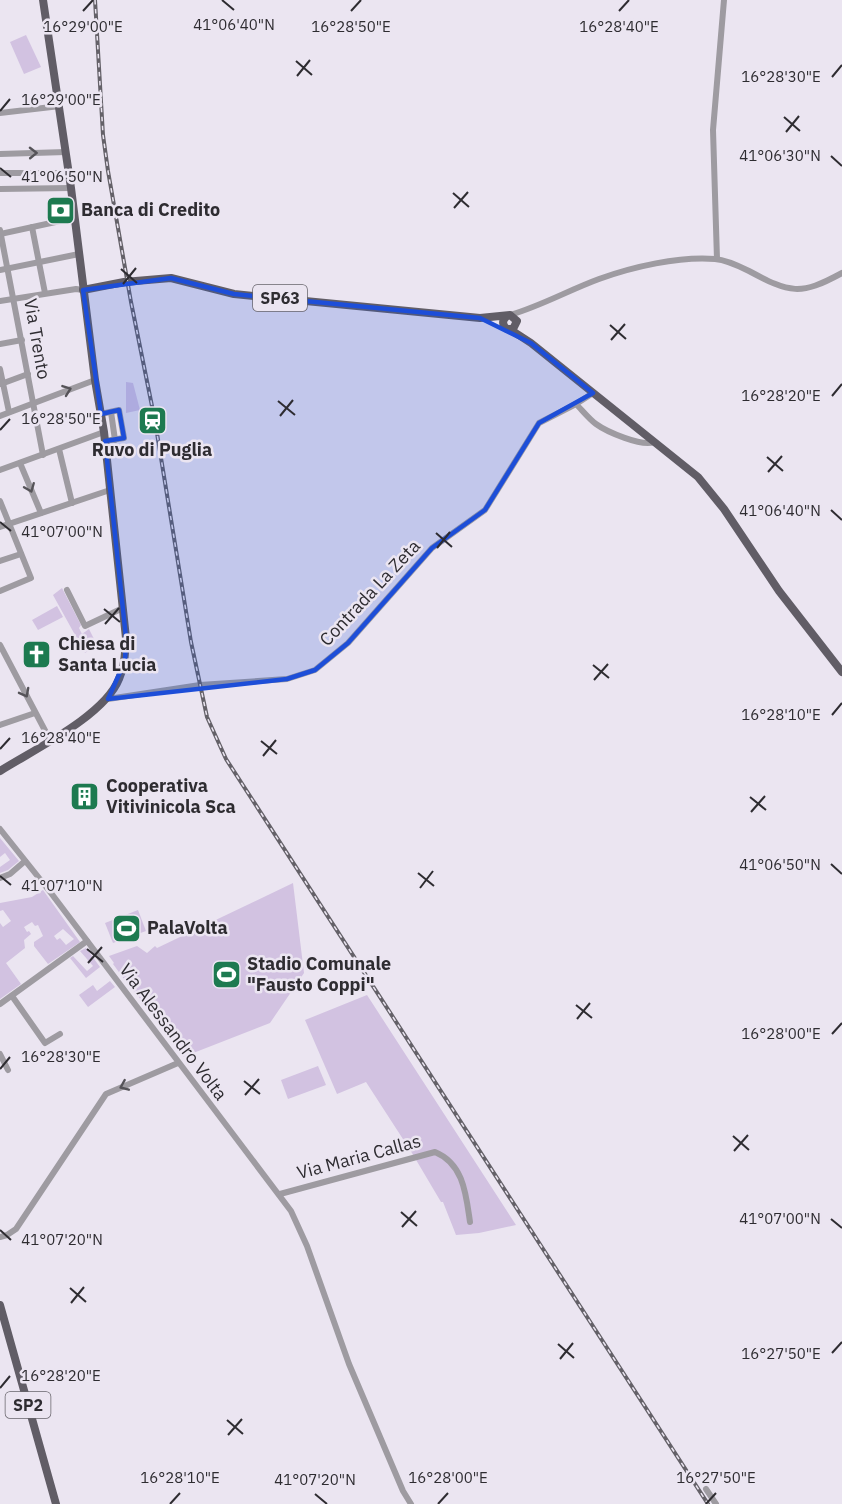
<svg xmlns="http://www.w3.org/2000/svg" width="842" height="1504" font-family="'IBM Plex Sans',sans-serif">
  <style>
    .green { fill: #d2c2e1; fill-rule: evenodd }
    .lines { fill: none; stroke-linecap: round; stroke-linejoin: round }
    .minor { stroke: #9e9ba1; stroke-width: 6 }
    .major { stroke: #615d66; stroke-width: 8 }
    .rail-casing { stroke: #646168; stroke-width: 4 }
    .rail { stroke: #ebe5f1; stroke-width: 1.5; stroke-dasharray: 4.5; stroke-linecap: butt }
    .oneway { stroke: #555358 }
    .marked { fill: #1d4ed8; fill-opacity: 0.2; stroke: #1d4ed8; stroke-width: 4.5; stroke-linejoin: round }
    .ticks { fill: none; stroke: #2e2c31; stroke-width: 2 }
    .labels { text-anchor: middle; stroke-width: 5; stroke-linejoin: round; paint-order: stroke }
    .shield { fill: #ebe5f1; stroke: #67646b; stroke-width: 1.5 }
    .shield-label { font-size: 16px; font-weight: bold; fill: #2e2c31 }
    .poi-label { font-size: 18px; font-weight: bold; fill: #2e2c31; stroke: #ebe5f1; text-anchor: start }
    .street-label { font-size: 18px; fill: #2e2c31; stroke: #ebe5f1 }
    .ticks-label { font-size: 15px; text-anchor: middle; fill: #2e2c31; stroke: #ebe5f1; stroke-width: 5; stroke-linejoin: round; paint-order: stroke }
  </style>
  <rect width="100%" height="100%" fill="#ebe5f1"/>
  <g class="green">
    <path d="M26 35 41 67 24 74 10 42Z"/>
    <path d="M126 382 133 383 140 410 126 413Z"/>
    <path d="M62 588 81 625 79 628 82 634 89 629 97 645 85 653 53 595Z"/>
    <path d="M57 606 63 617 38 630 32 620Z"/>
    <path d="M0 838 19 861 8 870 0 873V867L10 860 5 853 0 857Z"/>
    <path d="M293 883 304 973 270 1023 183 1057 138 996 137 997 125 979H124L113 964 114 963 109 956 137 946 147 953 155 946 157 948Z"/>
    <path d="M43 890 80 942 48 964 34 946V942L43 936 38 925 35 926 32 922 24 927 27 932 29 931 31 934 24 940 25 948 6 963 21 984 0 999V923L3 927 11 921 3 910 0 911V903L32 897ZM63 929 74 939 66 945 60 938 57 940 54 936Z"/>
    <path d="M138 910 146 931 113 943 105 923Z"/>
    <path d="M86 948 100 967 86 978 70 958 73 956 87 971 93 966 80 951Z"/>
    <path d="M110 981 115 987 88 1007 79 995 93 985 97 991Z"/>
    <path d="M367 995 516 1225 479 1233 456 1235 443 1202H441L412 1153 366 1082 337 1094 305 1020Z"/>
    <path d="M318 1066 326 1085 288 1099 281 1080Z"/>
  </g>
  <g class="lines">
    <g class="minor">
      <path d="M0 113 60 106"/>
      <path d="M0 154 66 152"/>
      <path d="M0 173H69"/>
      <path d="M0 189 71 188"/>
      <path d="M32 227 45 293"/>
      <path d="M0 230 43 455"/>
      <path d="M0 234 74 218"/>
      <path d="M717 259 713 130 724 0"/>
      <path d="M0 270 79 254"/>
      <path d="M0 301 76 289 83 290"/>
      <path d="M510 315C541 306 569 290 599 279 632 267 679 256 715 259 727 260 739 266 749 271 790 293 800 296 842 273"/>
      <path d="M0 344 22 340"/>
      <path d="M0 369 9 412"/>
      <path d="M1 384 28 374"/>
      <path d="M576 404C582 410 589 419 596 424 607 432 642 447 654 442"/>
      <path d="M111 412 115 440"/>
      <path d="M101 414 119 410 124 438 105 441"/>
      <path d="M0 416 95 380"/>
      <path d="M59 449 72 503"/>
      <path d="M20 463 41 513"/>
      <path d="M0 470 104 432"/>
      <path d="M0 501 31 578 0 591"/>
      <path d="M0 527 110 490"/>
      <path d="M0 561 21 554"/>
      <path d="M67 590 85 626 123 608"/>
      <path d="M0 645 50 740"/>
      <path d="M108 699 200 685 287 679 315 670 348 643 432 548 485 510 539 423 576 404 593 393"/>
      <path d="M0 725 35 713"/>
      <path d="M0 829 51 893 291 1211 307 1246 349 1364 403 1491 411 1504"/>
      <path d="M0 878 10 874 25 861"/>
      <path d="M12 996 45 1043 60 1034"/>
      <path d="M0 1004 87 941"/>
      <path d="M0 1054 8 1070"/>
      <path d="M280 1194 435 1152C464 1164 466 1195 470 1222"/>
      <path d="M0 1237 7 1235 16 1229 106 1094 178 1063"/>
      <path d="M706 1489 716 1504"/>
    </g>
    <g class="major">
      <path d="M83 290 124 282 171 278 234 294 480 318 510 315 517 321 513 329H507C502 325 502 321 506 317"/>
      <path d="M511 330 531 343 698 477 724 509 779 591 842 672"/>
      <path d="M0 771C35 749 104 716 119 679 125 666 125 652 126 638L104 432 95 380 71 188 43 0"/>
      <path d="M0 1305 56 1504"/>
    </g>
    <defs>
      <path id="rail" d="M95 0 103 135 108 171 131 302 155 421 191 642 207 717 226 759 708 1504"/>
    </defs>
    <use href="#rail" class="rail-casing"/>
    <use href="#rail" class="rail"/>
  </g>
  <defs><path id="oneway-chevron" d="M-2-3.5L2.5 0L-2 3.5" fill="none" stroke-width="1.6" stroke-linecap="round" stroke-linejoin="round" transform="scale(1.5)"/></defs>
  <g class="oneway">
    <use href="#oneway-chevron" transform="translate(33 153) rotate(-1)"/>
    <use href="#oneway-chevron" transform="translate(67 390) rotate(-20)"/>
    <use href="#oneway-chevron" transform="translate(30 488) rotate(68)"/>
    <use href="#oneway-chevron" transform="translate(25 693) rotate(62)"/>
    <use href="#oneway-chevron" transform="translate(124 1086) rotate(157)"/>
  </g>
  <path class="marked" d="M171 278 234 294 480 318 531 343 593 393 539 423 485 510 432 548 348 643 315 670 287 679 108 699 125 661 126 638 105 441 124 438 119 410 101 414 83 290Z"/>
  <path class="ticks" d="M222 0 234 10M83 11 93 0M351 11 361 0M619 11 629 0M296 61 312 75M297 76 310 60M832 77 842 65M0 111 10 99M784 117 800 131M786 132 799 116M831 156 842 166M0 168 11 177M453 193 469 207M454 208 468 192M121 269 137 283M123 284 136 268M610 325 626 339M611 340 625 324M832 396 842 384M278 401 295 415M280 416 293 400M0 430 10 419M767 457 783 471M768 472 782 456M831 510 842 520M0 522 11 531M436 533 452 547M437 548 450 532M104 609 120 622M105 624 119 608M593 665 609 678M594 680 608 664M832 715 842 703M261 741 277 754M0 749 10 738M263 756 276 740M750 797 766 810M751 812 765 796M831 864 842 874M418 873 434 886M0 876 11 885M420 888 433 871M87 949 103 962M88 963 102 947M576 1005 592 1018M577 1019 590 1003M832 1034 842 1023M0 1069 10 1057M244 1081 260 1094M245 1095 259 1079M733 1136 749 1150M734 1151 748 1135M401 1212 417 1226M831 1219 842 1228M402 1227 416 1211M0 1230 11 1240M70 1288 86 1302M71 1303 84 1287M558 1344 574 1358M832 1353 842 1342M560 1359 573 1343M0 1388 10 1376M227 1420 243 1434M228 1435 242 1419M315 1494 327 1504M170 1504 180 1493M438 1504 448 1493M706 1504 716 1493"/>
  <defs>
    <symbol id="bank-square" viewBox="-11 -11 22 22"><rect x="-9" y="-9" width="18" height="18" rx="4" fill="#1d7a50" stroke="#ebe5f1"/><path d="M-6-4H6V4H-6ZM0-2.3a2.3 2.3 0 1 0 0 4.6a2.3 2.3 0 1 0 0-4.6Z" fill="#fff"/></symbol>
    <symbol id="station-square" viewBox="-11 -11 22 22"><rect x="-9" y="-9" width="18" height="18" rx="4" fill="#1d7a50" stroke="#ebe5f1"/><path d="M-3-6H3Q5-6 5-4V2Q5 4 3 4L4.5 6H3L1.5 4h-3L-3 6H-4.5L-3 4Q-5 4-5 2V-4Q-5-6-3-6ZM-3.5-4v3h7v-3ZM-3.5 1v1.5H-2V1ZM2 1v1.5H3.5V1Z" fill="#fff"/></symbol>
    <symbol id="church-square" viewBox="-11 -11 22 22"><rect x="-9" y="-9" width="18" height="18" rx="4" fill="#1d7a50" stroke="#ebe5f1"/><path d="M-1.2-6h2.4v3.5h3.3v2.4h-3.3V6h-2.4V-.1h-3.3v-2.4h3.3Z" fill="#fff"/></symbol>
    <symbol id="building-square" viewBox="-11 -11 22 22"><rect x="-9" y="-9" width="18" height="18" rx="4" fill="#1d7a50" stroke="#ebe5f1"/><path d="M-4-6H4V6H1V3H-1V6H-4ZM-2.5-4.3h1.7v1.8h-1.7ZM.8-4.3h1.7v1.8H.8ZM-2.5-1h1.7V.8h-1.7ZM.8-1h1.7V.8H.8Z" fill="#fff"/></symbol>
    <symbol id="stadium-square" viewBox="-11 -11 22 22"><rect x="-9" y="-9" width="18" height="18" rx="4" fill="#1d7a50" stroke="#ebe5f1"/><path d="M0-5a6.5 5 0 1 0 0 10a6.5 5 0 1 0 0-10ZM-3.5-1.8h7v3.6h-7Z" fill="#fff"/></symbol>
  </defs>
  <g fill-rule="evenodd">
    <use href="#bank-square" x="44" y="194" width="33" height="33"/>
    <use href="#station-square" x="136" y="404" width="33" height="33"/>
    <use href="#church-square" x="20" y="638" width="33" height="33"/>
    <use href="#building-square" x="68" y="780" width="33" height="33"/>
    <use href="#stadium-square" x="110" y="912" width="33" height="33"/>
    <use href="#stadium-square" x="210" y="958" width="33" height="33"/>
  </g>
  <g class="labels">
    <g class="shield">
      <rect x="253" y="285" width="54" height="26" rx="4.5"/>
      <rect x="5.5" y="1392" width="45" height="26" rx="4.5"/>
    </g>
    <g class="shield-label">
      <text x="280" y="304">SP63</text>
      <text x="28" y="1411">SP2</text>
    </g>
    <g class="poi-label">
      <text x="81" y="216">Banca di Credito</text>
      <text x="152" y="456" text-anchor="middle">Ruvo di Puglia</text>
      <text x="58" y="650">Chiesa di<tspan x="58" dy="21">Santa Lucia</tspan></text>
      <text x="106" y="792">Cooperativa<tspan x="106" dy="21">Vitivinicola Sca</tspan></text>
      <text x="147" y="934">PalaVolta</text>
      <text x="247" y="970">Stadio Comunale<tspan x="247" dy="21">"Fausto Coppi"</tspan></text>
    </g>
    <g class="street-label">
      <text transform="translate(37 339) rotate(80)" y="6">Via Trento</text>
      <text transform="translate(370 593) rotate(-47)" y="6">Contrada La Zeta</text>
      <text transform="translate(173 1032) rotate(53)" y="6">Via Alessandro Volta</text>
      <text transform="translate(359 1157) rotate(-15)" y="6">Via Maria Callas</text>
    </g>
  </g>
  <g class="ticks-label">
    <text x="234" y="30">41°06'40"N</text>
    <text x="83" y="32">16°29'00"E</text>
    <text x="351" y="32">16°28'50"E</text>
    <text x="619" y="32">16°28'40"E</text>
    <text x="781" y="82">16°28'30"E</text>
    <text x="61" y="105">16°29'00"E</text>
    <text x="780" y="161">41°06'30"N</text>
    <text x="62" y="182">41°06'50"N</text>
    <text x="781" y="401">16°28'20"E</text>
    <text x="61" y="424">16°28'50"E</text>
    <text x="780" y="516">41°06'40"N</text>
    <text x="62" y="537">41°07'00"N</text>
    <text x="781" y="720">16°28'10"E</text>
    <text x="61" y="743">16°28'40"E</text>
    <text x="780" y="870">41°06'50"N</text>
    <text x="62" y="891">41°07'10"N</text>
    <text x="781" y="1039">16°28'00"E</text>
    <text x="61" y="1062">16°28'30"E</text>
    <text x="780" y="1224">41°07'00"N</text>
    <text x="62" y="1245">41°07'20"N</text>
    <text x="781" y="1359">16°27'50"E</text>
    <text x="61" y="1381">16°28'20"E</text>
    <text x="180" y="1483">16°28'10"E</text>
    <text x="448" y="1483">16°28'00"E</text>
    <text x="716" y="1483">16°27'50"E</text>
    <text x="315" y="1485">41°07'20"N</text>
  </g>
</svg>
